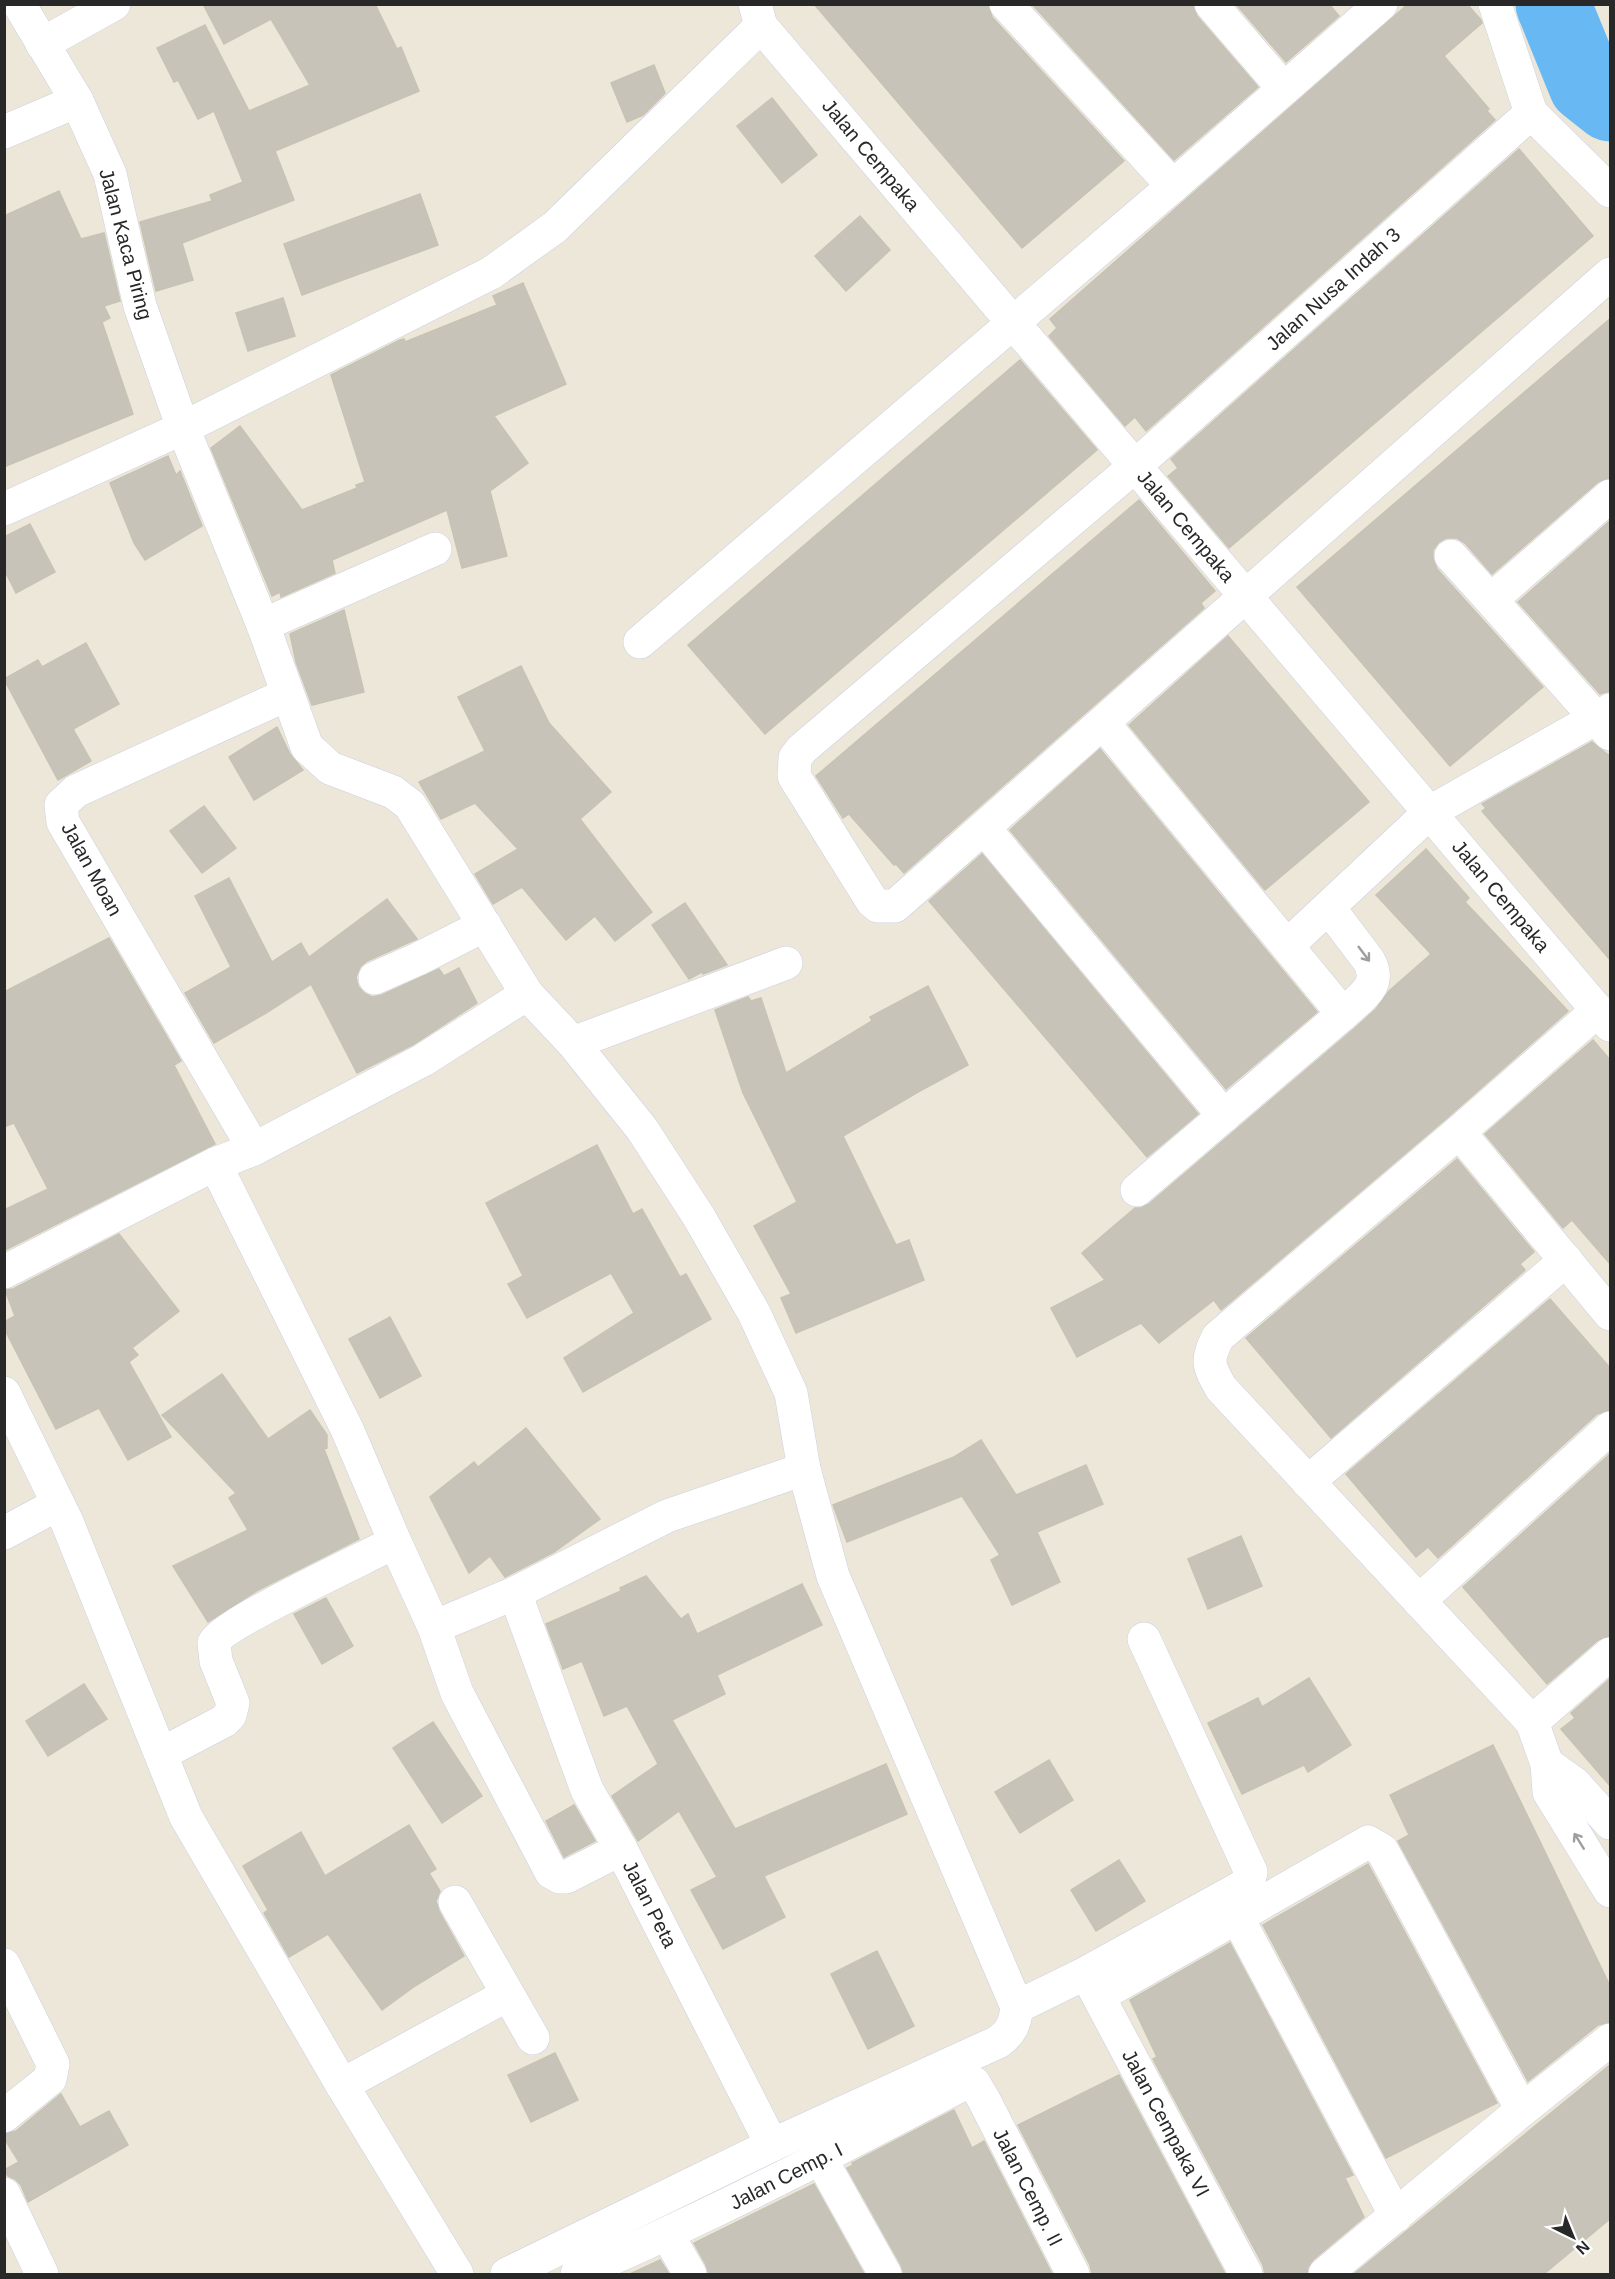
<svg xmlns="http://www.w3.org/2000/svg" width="1615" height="2279" font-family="Helvetica,sans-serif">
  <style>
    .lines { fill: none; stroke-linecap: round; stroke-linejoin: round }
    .river { stroke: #67b8f3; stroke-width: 75 }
    .building { fill: #c7c3b9; stroke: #c7c3b3; stroke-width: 1.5 }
    .minor-casing { stroke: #cecfe2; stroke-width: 34 }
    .minor { stroke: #fff; stroke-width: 33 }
    .oneway { stroke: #9e9e9e }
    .labels { text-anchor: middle; stroke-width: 5; stroke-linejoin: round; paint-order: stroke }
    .street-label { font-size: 20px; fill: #282828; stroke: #fff }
  </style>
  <rect width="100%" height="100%" fill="#ece7d9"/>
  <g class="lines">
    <path class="river" d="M1553 4 1586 85 1610 104"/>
  </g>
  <g class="building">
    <path d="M203 4H375L397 49 401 47 419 91 275 151 294 200 182 243 193 280 156 291 140 222 212 201 210 195 243 182 214 111 198 119 178 80 174 82 157 48 205 25 249 111 310 85 271 19 224 44Z"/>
    <path d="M814 4H988L992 17 1124 161 1022 248Z"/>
    <path d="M1032 4H1193L1197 16 1258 87 1174 160Z"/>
    <path d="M1236 4H1329L1339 16 1286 62Z"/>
    <path d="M1408 4H1467L1481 20 1482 23 1444 56 1489 109 1487 111 1495 120 1146 431 1135 417 1125 426 1049 336 1057 328 1050 319Z"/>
    <path d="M654 65 665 93 643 115 627 122 611 83Z"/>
    <path d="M772 98 817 155 782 183 737 126Z"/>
    <path d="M1519 149 1593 236 1229 548 1168 476 1178 468 1171 459Z"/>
    <path d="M59 191 81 239 104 233 120 301 104 306 110 318 102 322 133 414 4 467V216Z"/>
    <path d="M420 194 438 245 302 295 284 244Z"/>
    <path d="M860 216 890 250 846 291 815 256Z"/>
    <path d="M523 283 566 384 494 416 528 463 490 491 507 556 462 568 447 510 332 560 335 573 281 597 280 592 272 596 211 448 240 426 302 510 357 488 356 485 365 482 331 375 400 340 404 339 405 342 497 305 493 296Z"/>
    <path d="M283 298 295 336 248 351 236 313Z"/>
    <path d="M1611 318V478L1598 482 1492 574 1465 543 1457 538H1446L1439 542 1433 550V559L1437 569 1543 687 1450 766 1297 587Z"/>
    <path d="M1020 360 1097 450 765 734 688 645Z"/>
    <path d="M168 456 176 475 180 471 202 526 145 560 134 543 110 483Z"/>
    <path d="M1139 500 1215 591 1201 603 1204 608 904 873 896 864 894 865 849 814 843 818 816 776Z"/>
    <path d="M1611 520V691L1600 694 1518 602Z"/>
    <path d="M30 524 55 572 16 593 4 569V537Z"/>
    <path d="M344 610 364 692 312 705 296 662 290 634Z"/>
    <path d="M1228 636 1369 802 1265 890 1129 725Z"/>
    <path d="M86 643 119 704 73 729 91 761 58 780 4 679 38 660 42 667Z"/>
    <path d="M521 666 549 723 611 792 580 819 652 912 615 941 595 916 566 940 522 887 493 904 475 874 518 849 475 803 441 819 419 782 485 751 458 697Z"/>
    <path d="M277 727 290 754 303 770 254 800 229 757Z"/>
    <path d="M1592 742 1611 757V961L1482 811 1486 808 1482 804Z"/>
    <path d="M1100 749 1317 1012 1226 1089 1010 830Z"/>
    <path d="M204 806 236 848 202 873 170 831Z"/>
    <path d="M1426 849 1469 898 1465 902 1568 1011 1447 1118 1221 1310 1214 1300 1159 1343 1141 1323 1077 1357 1051 1308 1105 1280 1082 1253 1135 1208H1141L1149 1204 1355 1028 1376 1009 1389 991 1431 954 1376 895Z"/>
    <path d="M982 854 1198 1114 1147 1157 929 901Z"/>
    <path d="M229 878 272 962 301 943 309 957 387 899 417 939 367 961 360 967 356 977 358 986 364 993 372 997 382 995 439 969 444 976 459 968 477 1003 414 1044 357 1073 311 984 266 1013 214 1043 185 993 231 967 195 896Z"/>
    <path d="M685 903 727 965 703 974 702 972 689 979 652 925Z"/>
    <path d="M109 938 181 1061 174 1065 215 1144 5 1250 4 1210 48 1189 14 1123 4 1127V992Z"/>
    <path d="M928 986 968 1065 918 1092 843 1136 896 1245 909 1240 924 1280 796 1333 781 1298 791 1294 754 1226 797 1202 743 1093 715 1010 748 997 751 1001 761 998 786 1073 872 1021 870 1017Z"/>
    <path d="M1593 1040 1611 1061V1265L1572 1220 1563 1228 1485 1134Z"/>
    <path d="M597 1145 633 1214 642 1209 680 1277 686 1274 711 1319 583 1392 564 1358 634 1313 611 1273 527 1318 508 1284 523 1276 486 1203Z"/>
    <path d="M1457 1159 1534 1252 1520 1264 1525 1270 1331 1438 1246 1338Z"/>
    <path d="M119 1234 179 1311 132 1348 138 1355 129 1362 171 1437 128 1460 99 1408 56 1429 4 1328V1322L15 1316 5 1290 13 1289Z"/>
    <path d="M1550 1299 1611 1369V1410L1597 1414 1438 1558 1428 1547 1416 1557 1346 1474Z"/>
    <path d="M390 1317 421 1376 380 1398 349 1339Z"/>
    <path d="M222 1374 268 1439 310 1410 327 1435V1448L324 1449 359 1539 258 1590 208 1622 173 1566 248 1530 229 1498 236 1493 162 1415Z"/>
    <path d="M526 1428 600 1519 554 1552 505 1577 490 1556 469 1573 430 1497 474 1462 478 1467Z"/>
    <path d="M981 1440 1016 1495 1086 1465 1103 1504 1037 1532 1060 1582 1012 1605 991 1560 1000 1555 962 1496 847 1542 833 1505 954 1457Z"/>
    <path d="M1611 1453V1636L1598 1640 1547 1684 1463 1587Z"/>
    <path d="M1241 1536 1262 1586 1208 1609 1188 1559Z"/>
    <path d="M646 1576 681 1619 688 1614 697 1634 802 1584 822 1625 717 1675 725 1694 672 1720 735 1829 886 1764 907 1814 764 1876 785 1917 723 1949 691 1890 717 1877 679 1811 638 1841 612 1796 658 1764 627 1706 604 1716 582 1661 563 1669 546 1624 621 1591 620 1588Z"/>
    <path d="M326 1598 353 1646 322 1664 294 1614Z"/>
    <path d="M1309 1678 1351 1745 1308 1772 1304 1765 1242 1794 1208 1723 1258 1698 1262 1707Z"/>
    <path d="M1611 1678V1787L1561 1729 1575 1718 1571 1713Z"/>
    <path d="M84 1684 107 1719 48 1756 26 1721Z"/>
    <path d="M433 1722 482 1796 442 1823 393 1748Z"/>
    <path d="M1493 1745 1611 1988V2022L1598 2025 1528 2081 1398 1841 1409 1835 1390 1795Z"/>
    <path d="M1049 1760 1073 1800 1020 1833 995 1792Z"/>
    <path d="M574 1805 595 1841 564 1857 546 1821Z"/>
    <path d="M409 1825 436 1869 429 1873 440 1891 436 1901 439 1911 464 1956 415 1986 382 2010 328 1934 289 1957 264 1913 268 1910 243 1866 301 1832 325 1876Z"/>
    <path d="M1119 1860 1145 1901 1096 1931 1071 1890Z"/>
    <path d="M1368 1864 1497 2103 1386 2158 1263 1925Z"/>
    <path d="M1230 1943 1353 2175 1345 2178 1364 2217 1313 2260 1308 2267 1307 2274H1265L1263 2265 1153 2059 1157 2057 1130 2000Z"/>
    <path d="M877 1951 914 2026 868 2049 831 1974Z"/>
    <path d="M555 2053 578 2100 531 2122 508 2075Z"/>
    <path d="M1611 2064V2218L1544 2274H1354Z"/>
    <path d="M1119 2075 1225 2274H1092L1090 2265 1018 2125Z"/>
    <path d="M61 2094 80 2127 109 2111 128 2145 28 2202 21 2185 15 2179 8 2176 4 2170 19 2162 4 2138V2134L16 2131Z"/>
    <path d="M954 2110 972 2148 984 2141 1052 2274H904L901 2265 847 2168 853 2165 852 2163Z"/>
    <path d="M814 2184 864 2274H709L706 2265 694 2243Z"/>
    <path d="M660 2260 669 2274H630Z"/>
  </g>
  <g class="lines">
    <defs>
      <g id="minor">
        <path d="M19 4 77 101 110 174 140 306 183 428 263 625 307 747 330 768 393 792 410 805 527 994 573 1043 642 1129 699 1217 754 1313 791 1393 804 1469 833 1576 1017 2007C1015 2023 1012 2032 998 2042L772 2145 507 2274"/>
        <path d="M755 4 761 26 1610 1025"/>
        <path d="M1006 4 1173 186"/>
        <path d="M1211 4 1284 89"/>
        <path d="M1495 4 1531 113 1610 191"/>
        <path d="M42 44 114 4"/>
        <path d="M1531 113 1135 466 802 749 795 758 794 776 872 901 878 906H895L1610 274"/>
        <path d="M4 132 77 101"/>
        <path d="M4 509 183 428 491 273 555 227 761 26"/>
        <path d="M1451 556 1491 600"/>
        <path d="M263 625 435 549"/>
        <path d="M640 642 1173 186 1381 4"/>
        <path d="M1103 723 1287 946"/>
        <path d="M1610 734 1491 600 1610 496"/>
        <path d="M984 828 1224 1116"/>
        <path d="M375 978 418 959 485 925"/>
        <path d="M1598 1010 1459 1132 1218 1337C1206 1361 1208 1365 1221 1388L1532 1722 1547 1764 1549 1792 1610 1891"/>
        <path d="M1343 1014 1287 946 1430 812 1610 710"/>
        <path d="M573 1043 786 963"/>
        <path d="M1459 1132 1610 1314"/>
        <path d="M254 1149 63 822 61 805 76 791 286 695"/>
        <path d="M215 1164 347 1429 395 1542 434 1627 515 1593 667 1516 804 1469"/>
        <path d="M1137 1190 1343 1014C1360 998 1383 986 1369 961L1329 908"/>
        <path d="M4 1272 215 1164 254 1149 423 1060 527 994"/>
        <path d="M4 1393 67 1522 186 1817 342 2085 457 2274"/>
        <path d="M1308 1482 1566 1260"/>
        <path d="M4 1533 58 1504"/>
        <path d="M515 1593 587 1790 621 1849"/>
        <path d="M1419 1601 1610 1428"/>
        <path d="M434 1627 457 1693 551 1872 560 1877H566L621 1849 772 2145"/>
        <path d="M1532 1722 1610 1654"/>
        <path d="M161 1754 224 1721 230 1715 233 1703 216 1661 214 1643C222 1624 367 1557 395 1542"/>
        <path d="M1547 1764 1575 1784 1610 1823"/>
        <path d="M455 1902 533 2038"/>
        <path d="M1236 1915 1396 2216"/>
        <path d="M4 1965 53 2064 50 2079 4 2116"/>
        <path d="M1088 1977 1246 2274"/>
        <path d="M1099 1996 1368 1842 1382 1850 1522 2110"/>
        <path d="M1017 2007 1086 1973 1242 1887 1249 1880 1251 1872 1144 1639"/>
        <path d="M342 2085 507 1995"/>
        <path d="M821 2159 885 2274"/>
        <path d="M4 2194 42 2274"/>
        <path d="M667 2234 690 2274"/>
        <path d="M577 2274C710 2216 838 2150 967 2082L974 2083 984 2100 1073 2274"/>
        <path d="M1325 2274 1522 2110 1610 2040"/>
      </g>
    </defs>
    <use href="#minor" class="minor-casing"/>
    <use href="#minor" class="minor"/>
  </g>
  <defs><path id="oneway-shaft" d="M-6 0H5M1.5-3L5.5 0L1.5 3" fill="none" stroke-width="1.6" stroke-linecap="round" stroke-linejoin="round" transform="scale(1.5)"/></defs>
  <g class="oneway">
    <use href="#oneway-shaft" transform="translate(1364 954) rotate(53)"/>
    <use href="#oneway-shaft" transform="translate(1579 1841) rotate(-122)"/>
  </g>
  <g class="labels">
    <g class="street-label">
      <text transform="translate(871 155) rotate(50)" y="7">Jalan Cempaka</text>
      <text transform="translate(126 244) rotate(75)" y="7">Jalan Kaca Piring</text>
      <text transform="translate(1333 289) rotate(-42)" y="7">Jalan Nusa Indah 3</text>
      <text transform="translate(1186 526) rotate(50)" y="7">Jalan Cempaka</text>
      <text transform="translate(92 869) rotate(61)" y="7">Jalan Moan</text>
      <text transform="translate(1501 896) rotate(50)" y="7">Jalan Cempaka</text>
      <text transform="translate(650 1904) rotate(63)" y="7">Jalan Peta</text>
      <text transform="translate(1166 2123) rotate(62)" y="7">Jalan Cempaka VI</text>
      <text transform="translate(786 2176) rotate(-27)" y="7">Jalan Cemp. I</text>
      <text transform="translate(1028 2187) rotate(63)" y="7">Jalan Cemp. II</text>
    </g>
  </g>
  <rect width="1615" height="2279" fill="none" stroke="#282828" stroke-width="12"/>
  <g transform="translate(1573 2237) rotate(137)" stroke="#ffffff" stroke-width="4.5" paint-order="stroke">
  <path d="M0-4.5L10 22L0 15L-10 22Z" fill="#282828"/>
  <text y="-9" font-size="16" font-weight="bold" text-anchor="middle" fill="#282828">N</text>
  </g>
</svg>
